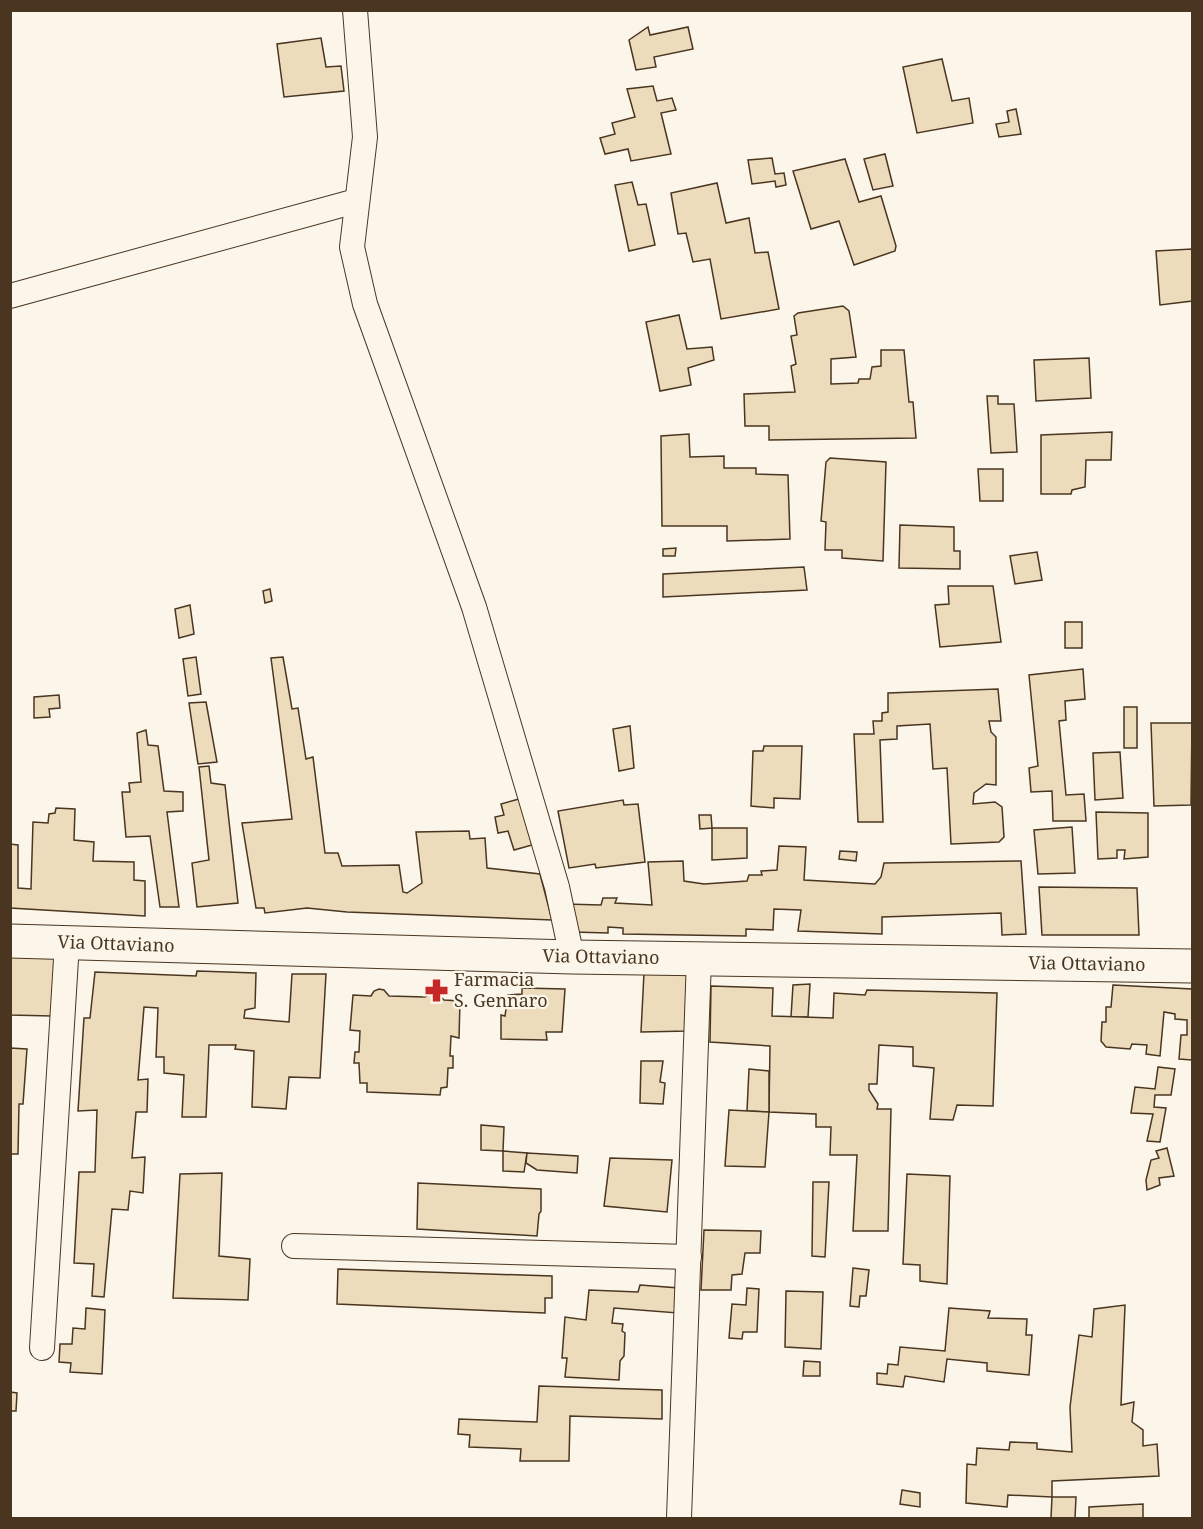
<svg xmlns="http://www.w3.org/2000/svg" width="1203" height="1529" font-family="'Noto Serif',serif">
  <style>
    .building { fill: #ecdcbc; stroke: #4a3520; stroke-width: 1.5 }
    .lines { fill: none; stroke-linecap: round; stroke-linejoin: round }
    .minor-casing { stroke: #4a3520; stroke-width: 26 }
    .secondary-casing { stroke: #4a3520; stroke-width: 35 }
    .minor { stroke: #fbf6e9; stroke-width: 24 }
    .secondary { stroke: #fbf6e9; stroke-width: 33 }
    .labels { text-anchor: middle; stroke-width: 4.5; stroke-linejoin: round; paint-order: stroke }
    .street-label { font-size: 18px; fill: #4a3520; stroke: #fbf6e9 }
    .poi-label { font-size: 18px; fill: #4a3520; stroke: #fbf6e9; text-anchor: start }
  </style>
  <rect width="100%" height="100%" fill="#fbf6e9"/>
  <g class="building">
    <path d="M648 27 650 35 688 27 693 49 654 57 656 67 636 70 629 40Z"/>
    <path d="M321 38 326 67 341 66 344 91 284 97 277 44Z"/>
    <path d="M942 59 952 101 969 98 973 123 917 133 903 67Z"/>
    <path d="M653 86 657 101 672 98 676 110 661 113 671 154 631 161 628 149 605 154 600 138 615 134 612 123 635 117 627 89Z"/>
    <path d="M1016 109 1021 134 999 137 996 124 1009 122 1007 111Z"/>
    <path d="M885 154 893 186 873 190 864 159Z"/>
    <path d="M772 158 775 174 784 173 786 185 776 187 775 181 752 184 748 160Z"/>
    <path d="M845 159 859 202 881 196 896 246 895 251 854 265 839 221 811 229 793 171Z"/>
    <path d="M632 182 638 205 646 204 655 245 629 251 615 185Z"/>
    <path d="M717 183 726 223 749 218 755 253 768 252 779 309 721 319 710 259 693 262 686 233 678 234 671 193Z"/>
    <path d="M1192 249V301L1160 305 1156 251Z"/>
    <path d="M843 306 849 311 856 357 831 359V384L858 383 859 379H870L872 367 881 366V350H904L909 402H913L916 438 769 440V426H745L744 394 795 392 791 366 796 364 791 336 797 335 794 316 798 313Z"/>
    <path d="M679 315 687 349 712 347 714 360 688 368 691 385 660 391 646 322Z"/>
    <path d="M1089 358 1091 398 1036 401 1034 360Z"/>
    <path d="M987 396H998V404H1014L1017 452 991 453Z"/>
    <path d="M1112 432 1111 460H1086L1085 487 1072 490 1071 494H1041V435Z"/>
    <path d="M689 434 690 457 724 456V468H756V474L788 475 790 539 727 541V526H662L661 436Z"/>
    <path d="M830 458 886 462 883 561 842 558V550H825L826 522 821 521 826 462Z"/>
    <path d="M978 469H1003V501H980Z"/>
    <path d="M900 525 954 527V551H960V569L899 568Z"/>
    <path d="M676 548 675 556H663V549Z"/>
    <path d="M1037 552 1042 580 1015 584 1010 556Z"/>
    <path d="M804 567 807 590 663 597V574Z"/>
    <path d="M948 586H993L1001 642 940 647 935 605 949 604Z"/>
    <path d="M270 589 272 601 265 603 263 591Z"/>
    <path d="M190 605 194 634 179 638 175 609Z"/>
    <rect x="1065" y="622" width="17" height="26"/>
    <path d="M196 657 201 694 188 696 183 659Z"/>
    <path d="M283 657 292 709 298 708 306 759 313 757 325 853H338L342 866 399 865 403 892 407 893 422 883 416 832 469 831 470 839 485 838 487 868 540 874 552 920 347 912 307 908 265 913 264 908H256L242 823 292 819 271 658Z"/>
    <path d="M1083 669 1085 699 1065 701 1066 720 1059 721 1066 795 1084 794 1086 821H1053L1052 791 1031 792 1029 768 1038 766 1029 675Z"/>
    <path d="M998 689 1001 721H989L991 732 996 737V785L986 784 974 793 973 804 995 802 1002 807 1004 837 999 842 951 844 947 768 933 769 930 724 897 726V739L880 740 883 822H858L854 734H874L873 721H882V713L888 712V693Z"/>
    <path d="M59 695 60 708 49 709 50 717 34 718V697Z"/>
    <path d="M206 702 217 762 198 764 189 703Z"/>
    <rect x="1124" y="707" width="13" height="41"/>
    <path d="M1151 723H1192L1191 805 1154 806Z"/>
    <path d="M630 726 634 768 619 771 613 729Z"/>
    <path d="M146 730 148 745 158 746 164 791 183 792V811L167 812 179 907H160L150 836 126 837 122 792H130L129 783 141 782 137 733Z"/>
    <path d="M764 746H802L800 799 774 798V808L751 806 753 751H763Z"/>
    <path d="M1120 752 1123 798 1095 800 1093 753Z"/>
    <path d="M209 766 211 783 225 785 238 903 197 907 192 863 209 860 199 767Z"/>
    <path d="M519 799 532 845 514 850 508 831 498 833 495 817 504 815 501 804Z"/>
    <path d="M623 800 624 805 638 804 645 862 596 868 595 864 569 868 558 811Z"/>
    <path d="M56 808 75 809 74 840 94 842 93 861 134 862V880L145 881V916L10 908V844L18 845V888L31 889 33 822 48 823 49 814 55 813Z"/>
    <path d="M1096 812 1148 813V857L1124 859 1125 850H1117V858L1098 859Z"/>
    <path d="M699 815H711L712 828 700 829Z"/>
    <path d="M1072 827 1075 873 1038 874 1034 830Z"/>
    <path d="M712 828H747V858L712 860Z"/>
    <path d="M779 846 806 847 804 880 875 884 881 877 884 863 1021 861 1026 934 1002 935 1001 913 882 917V934L798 931 801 910 774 909 773 930 746 929V936L623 934V928L608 927V933L573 932 565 904 601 905 603 898H617L615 903 652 905 648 862 683 861 684 881 704 884 747 881 749 875H762L761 871 777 870Z"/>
    <path d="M840 851 857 852 856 861 839 859Z"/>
    <path d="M1039 887 1137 888 1139 935H1042Z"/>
    <path d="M10 957 56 958 52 1016 10 1015Z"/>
    <path d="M197 971 256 973 255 1008 245 1010 244 1018 289 1022 292 974H326L320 1078 289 1077 286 1109 252 1107 254 1051 235 1049 236 1045H209L206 1117H182L184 1075 164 1073V1057H156L158 1008 144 1007 138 1080 148 1079 147 1112H136L132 1158 145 1157 143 1193 130 1191 128 1210 112 1209 104 1297 92 1296 94 1264 74 1263 79 1172H95L97 1110 78 1111 84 1018H90L95 972 196 976Z"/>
    <path d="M644 973H689L688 1031 641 1032Z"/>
    <path d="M810 984 808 1017H791L793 985Z"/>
    <path d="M1113 985 1192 989V1060L1179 1059 1181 1035H1187V1020L1175 1019V1014L1164 1012 1160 1056 1146 1054 1147 1045 1132 1044 1130 1049 1106 1047 1101 1041 1102 1022H1106V1007H1111Z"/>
    <path d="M711 986 773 988 772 1016 833 1018 834 993 865 995 867 990 997 993 993 1106 957 1105 953 1120 930 1119 934 1068 913 1066V1047L879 1045 877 1084H869V1090L878 1104 877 1109H891L888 1231H853L857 1155H830L831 1127H816V1114L769 1112 770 1046 710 1042Z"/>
    <path d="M522 988 565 989 562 1032H546L547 1040 501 1039V1015L505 1016 508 995 522 994Z"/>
    <path d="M379 989 384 990 389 996 425 997 432 993 439 995 444 1000 460 1001 459 1038 451 1036 450 1056H453V1068H448L447 1087 441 1088 440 1095 367 1092V1083H360L359 1063H354L355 1052H359L360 1031 350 1030 353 995 371 996 374 991Z"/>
    <path d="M10 1048 27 1049 23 1104H19L18 1154H10Z"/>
    <path d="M641 1061H663L660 1082 665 1083 663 1104 640 1103Z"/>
    <path d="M1158 1067 1175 1069 1171 1095H1155L1154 1107 1166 1108 1160 1142 1147 1141 1153 1114 1131 1113 1135 1087 1155 1089Z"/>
    <path d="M749 1069 769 1071V1112L747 1111Z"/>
    <path d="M729 1110 769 1112 765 1167 725 1166Z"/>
    <path d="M481 1125 504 1127 503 1151 481 1150Z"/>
    <path d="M1167 1148 1174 1176 1159 1178 1160 1185 1147 1190 1146 1180 1151 1160 1159 1158 1156 1151Z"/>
    <path d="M503 1151 527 1153 524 1172 503 1171Z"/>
    <path d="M527 1153 578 1156 577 1173 537 1170 526 1163Z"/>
    <path d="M610 1158 672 1160 667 1212 604 1206Z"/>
    <path d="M222 1173 219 1256 250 1259 248 1300 173 1298 180 1174Z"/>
    <path d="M907 1174 950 1176 947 1284 920 1281V1265L903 1264Z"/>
    <path d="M813 1182H829L825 1257 812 1256Z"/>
    <path d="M418 1183 541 1189V1211L539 1214 537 1236 417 1229Z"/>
    <path d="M704 1230 761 1231 760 1253H745L742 1274 732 1275 731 1290H701Z"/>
    <path d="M853 1268 869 1270 866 1296H860L859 1307 850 1306Z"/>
    <path d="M338 1269 552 1276V1298H545V1313L337 1304Z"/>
    <path d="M640 1285 679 1288 678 1313 614 1308 612 1323 623 1324 622 1331 625 1333 624 1356 620 1361 619 1380 565 1377 567 1358H562L565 1317 586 1320 589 1290 638 1292Z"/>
    <path d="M747 1288 759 1289 757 1332H743L742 1339 729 1338 732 1304 746 1305Z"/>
    <path d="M786 1291 823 1292 821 1349 785 1347Z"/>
    <path d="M1125 1305 1121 1405 1134 1402 1132 1422 1143 1430V1446L1157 1444 1159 1476 1052 1481V1497L1008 1495 1007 1507 966 1503 967 1464 976 1465 977 1448 1009 1450 1010 1442 1037 1443V1449L1072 1452 1070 1407 1079 1335 1092 1337 1094 1309Z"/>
    <path d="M86 1308 105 1310 102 1374 70 1372 71 1363 59 1362 60 1344H72L73 1328 85 1329Z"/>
    <path d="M949 1308 990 1311 988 1318 1027 1319 1026 1335H1032L1029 1375 987 1371V1363L947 1359 944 1382 905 1376 903 1387 877 1384V1373L887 1374 888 1364 898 1365 900 1347 945 1351Z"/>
    <path d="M804 1361 820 1362V1376H803Z"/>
    <path d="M539 1386 662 1390V1419L570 1416 569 1461H520L521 1449 469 1447 470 1435 458 1434 459 1419 537 1422Z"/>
    <path d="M10 1392 17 1393 16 1411H10Z"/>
    <path d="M902 1490 920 1493V1507L900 1504Z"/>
    <path d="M1052 1497H1076L1075 1518H1051Z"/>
    <path d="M1143 1504V1518H1089V1507Z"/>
  </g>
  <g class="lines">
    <defs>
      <g id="minor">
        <path d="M355 10 365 137 352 247 365 304 474 607 557 887 572 957"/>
        <path d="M10 296 356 201"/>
        <path d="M294 1246 689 1257"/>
        <path d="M42 1348 67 943"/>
        <path d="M679 1518 699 959"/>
      </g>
      <path id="secondary" d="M10 941 572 957 1192 966"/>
    </defs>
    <use href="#minor" class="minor-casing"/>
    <use href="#secondary" class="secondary-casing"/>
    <use href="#minor" class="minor"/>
    <use href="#secondary" class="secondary"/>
  </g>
  <defs>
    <symbol id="pharmacy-bare" viewBox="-9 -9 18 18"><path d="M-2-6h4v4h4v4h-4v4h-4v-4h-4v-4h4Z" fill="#c62828" stroke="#fbf6e9" stroke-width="2.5" paint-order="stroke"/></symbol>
  </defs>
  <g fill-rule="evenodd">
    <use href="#pharmacy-bare" x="420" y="974" width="33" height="33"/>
  </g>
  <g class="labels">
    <g class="street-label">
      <text transform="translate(116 944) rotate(2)" y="6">Via Ottaviano</text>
      <text transform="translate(601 957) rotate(1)" y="6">Via Ottaviano</text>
      <text transform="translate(1087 964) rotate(1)" y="6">Via Ottaviano</text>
    </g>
    <g class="poi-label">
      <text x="454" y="986">Farmacia<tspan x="454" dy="21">S. Gennaro</tspan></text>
    </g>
  </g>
  <rect width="1203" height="1529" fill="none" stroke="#4a3520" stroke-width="24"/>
</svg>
